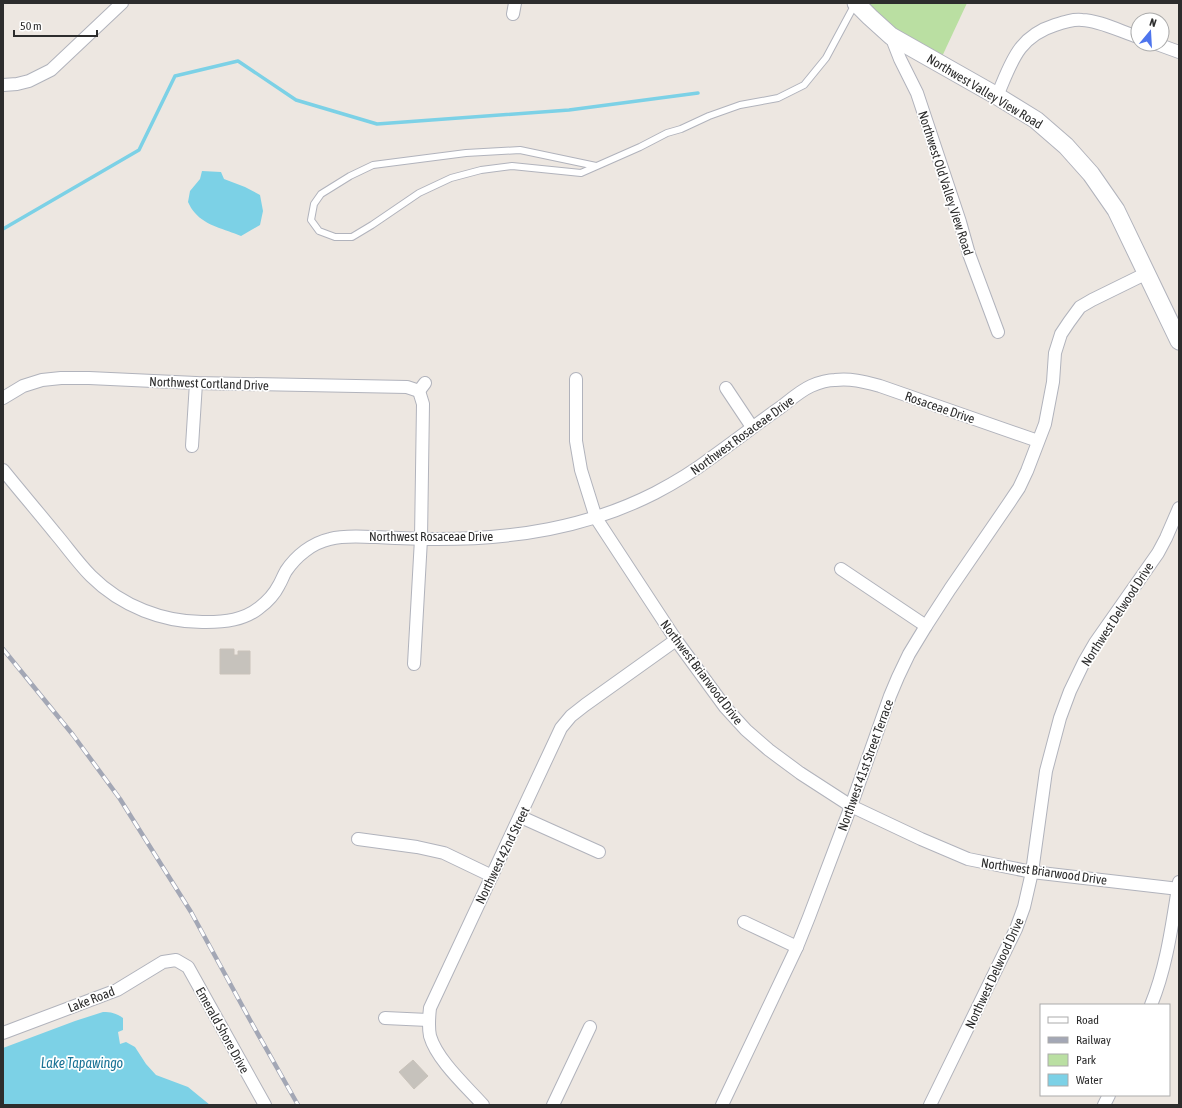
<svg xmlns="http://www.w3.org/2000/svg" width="1182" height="1108" font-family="'Asap Condensed',sans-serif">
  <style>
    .green { fill: #badfa2 }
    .water { fill: #7cd1e6 }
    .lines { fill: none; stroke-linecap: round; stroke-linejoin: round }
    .stream { stroke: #7cd1e6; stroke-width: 3.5 }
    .building { fill: #c6c2bc; stroke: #c9c2ba }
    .lane-casing { stroke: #b1b3bc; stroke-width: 8 }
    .street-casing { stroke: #b1b3bc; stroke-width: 14 }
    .secondary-casing { stroke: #b1b3bc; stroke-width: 19 }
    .lane { stroke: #fff; stroke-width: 6 }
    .street { stroke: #fff; stroke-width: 12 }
    .secondary { stroke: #fff; stroke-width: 17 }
    .rail-casing { stroke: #a3a7b5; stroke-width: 4.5 }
    .rail { stroke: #fff; stroke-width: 3; stroke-dasharray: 9; stroke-linecap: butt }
    .labels { text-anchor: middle; stroke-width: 3.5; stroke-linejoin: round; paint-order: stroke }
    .street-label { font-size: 13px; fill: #2d2d2d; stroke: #fff }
    .water-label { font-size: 14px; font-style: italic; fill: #187295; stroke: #fff }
  </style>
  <rect width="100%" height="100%" fill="#ede7e1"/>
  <path class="green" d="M856 3H967L939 63Z"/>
  <g class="water">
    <path d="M202 171 221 172 224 179 245 187 260 195 263 211 260 225 241 236C225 229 206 226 195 213 192 210 190 206 188 202L190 191 200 179Z"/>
    <path d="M103 1012C111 1012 116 1013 123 1018V1030L118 1032 120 1044 126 1042 135 1047 146 1064 156 1075 188 1087 210 1105H3V1048L75 1021Z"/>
  </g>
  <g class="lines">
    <path class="stream" d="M3 229 139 150 175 76 238 61 296 100 377 124 569 110 698 93"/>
  </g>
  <g class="building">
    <path d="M220 649H234V655H238V651H250V674H220Z"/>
    <path d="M413 1060 428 1076 414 1089 399 1072Z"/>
  </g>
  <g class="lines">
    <defs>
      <path id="lane" d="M596 166 520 150 466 153 373 165 350 176 321 194 314 204 311 220 319 231 335 237H352L372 225 419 193 451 178 481 170 512 166 581 173 640 147 667 133 681 129 709 116 740 105 778 98 804 85 826 58 855 4"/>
      <g id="street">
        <path d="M513 14 515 3"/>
        <path d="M891 36 900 59 917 93 960 222 969 254 998 332"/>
        <path d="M1157 44 1179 52"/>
        <path d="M3 85 17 84 29 81 51 70 122 3"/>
        <path d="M997 96C1011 64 1017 37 1055 25 1064 22 1073 19 1082 20 1098 20 1122 32 1138 37"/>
        <path d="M576 379V441L581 470 596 518 676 640 725 707 746 730 769 750 800 773 851 806 921 839 968 859 1032 872 1179 889"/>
        <path d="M726 388 752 427"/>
        <path d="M3 398 23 386 42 380 61 378H89L196 383 407 387 419 391 425 383"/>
        <path d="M192 446 196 383"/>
        <path d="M3 470C20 491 38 512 55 533 67 547 78 563 91 576 121 606 164 623 206 622 225 622 244 620 259 608 267 602 275 593 279 585 282 580 283 576 286 571 296 556 312 543 330 539 345 535 361 537 376 537 396 538 417 539 437 539 514 539 586 528 655 493 674 483 694 471 711 458 735 441 758 423 781 407 790 400 800 391 811 386 818 383 827 380 835 380 851 378 865 382 880 386L1038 441"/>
        <path d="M841 569 926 626"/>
        <path d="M414 664 421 539 423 404 419 391"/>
        <path d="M521 817 599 852"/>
        <path d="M358 839 417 847 444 853 492 876"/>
        <path d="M744 922 797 947"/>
        <path d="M1151 1005C1167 966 1172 924 1179 882"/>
        <path d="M385 1018 428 1020"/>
        <path d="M3 1033 117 990 163 962 176 960 188 967 265 1105"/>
        <path d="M483 1105C466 1086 437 1060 430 1036 428 1026 429 1017 430 1008L561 728 571 716 585 705 676 640"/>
        <path d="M553 1105 590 1027"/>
        <path d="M722 1105 797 947 809 917 851 806 890 696 898 677 909 654 926 626 950 589 1009 503 1019 488 1027 471 1045 424 1053 382 1055 353 1061 334 1069 322 1080 307 1092 300 1147 273"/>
        <path d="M930 1105 1016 929 1024 907 1032 872 1046 771 1060 718 1070 691 1084 662 1095 643 1158 553 1166 538 1179 508"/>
        <path d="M1104 1105 1109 1095"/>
      </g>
      <path id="secondary" d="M856 3 870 17 891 36 997 96 1036 120 1066 146 1091 174 1116 210 1179 341"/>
    </defs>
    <use href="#lane" class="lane-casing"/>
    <use href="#street" class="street-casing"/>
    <use href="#secondary" class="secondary-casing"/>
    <use href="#lane" class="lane"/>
    <use href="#street" class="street"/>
    <use href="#secondary" class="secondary"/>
    <defs>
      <path id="rail" d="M3 649 73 735 120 799 191 912 250 1020 298 1105"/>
    </defs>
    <use href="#rail" class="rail-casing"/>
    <use href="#rail" class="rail"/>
  </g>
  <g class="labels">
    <g class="street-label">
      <text transform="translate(985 91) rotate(31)" y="5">Northwest Valley View Road</text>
      <text transform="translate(946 183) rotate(72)" y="5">Northwest Old Valley View Road</text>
      <text transform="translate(209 383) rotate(2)" y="5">Northwest Cortland Drive</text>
      <text transform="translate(940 407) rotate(19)" y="5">Rosaceae Drive</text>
      <text transform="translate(742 435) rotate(-36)" y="5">Northwest Rosaceae Drive</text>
      <text x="431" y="541">Northwest Rosaceae Drive</text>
      <text transform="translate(1117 614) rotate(-57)" y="5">Northwest Delwood Drive</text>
      <text transform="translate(702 672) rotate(53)" y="5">Northwest Briarwood Drive</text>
      <text transform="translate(865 765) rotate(-70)" y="5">Northwest 41st Street Terrace</text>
      <text transform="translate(502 855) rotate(-64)" y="5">Northwest 42nd Street</text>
      <text transform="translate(1044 871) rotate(8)" y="5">Northwest Briarwood Drive</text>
      <text transform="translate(994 973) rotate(-65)" y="5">Northwest Delwood Drive</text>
      <text transform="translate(91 999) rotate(-21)" y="5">Lake Road</text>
      <text transform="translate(223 1030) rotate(61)" y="5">Emerald Shore Drive</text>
    </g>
    <g class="water-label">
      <text x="82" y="1068">Lake Tapawingo</text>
    </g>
  </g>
  <rect width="1182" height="1108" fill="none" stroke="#2d2d2d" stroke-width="8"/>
  <rect x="1040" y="1004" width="130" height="92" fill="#ffffff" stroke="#ababab"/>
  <rect x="1048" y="1017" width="20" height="6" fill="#ffffff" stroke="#ababab"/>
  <text x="1076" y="1024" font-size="12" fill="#2d2d2d">Road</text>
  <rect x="1048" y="1037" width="20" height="6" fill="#a3a7b5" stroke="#ababab"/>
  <text x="1076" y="1044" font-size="12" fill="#2d2d2d">Railway</text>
  <rect x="1048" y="1054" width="20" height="12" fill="#badfa2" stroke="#ababab"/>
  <text x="1076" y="1064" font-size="12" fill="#2d2d2d">Park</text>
  <rect x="1048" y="1074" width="20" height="12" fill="#7cd1e6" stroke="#ababab"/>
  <text x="1076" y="1084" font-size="12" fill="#2d2d2d">Water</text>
  <g transform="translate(1150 32) rotate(18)"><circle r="19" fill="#ffffff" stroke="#ababab"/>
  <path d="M0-3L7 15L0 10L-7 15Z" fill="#4e75ed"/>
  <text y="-6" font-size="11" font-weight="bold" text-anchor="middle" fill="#2d2d2d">N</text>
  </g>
  <path d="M14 30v6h83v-6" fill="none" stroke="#2d2d2d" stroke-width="2"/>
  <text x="20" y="30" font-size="12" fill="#2d2d2d" stroke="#ffffff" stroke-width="3" paint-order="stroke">50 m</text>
</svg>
